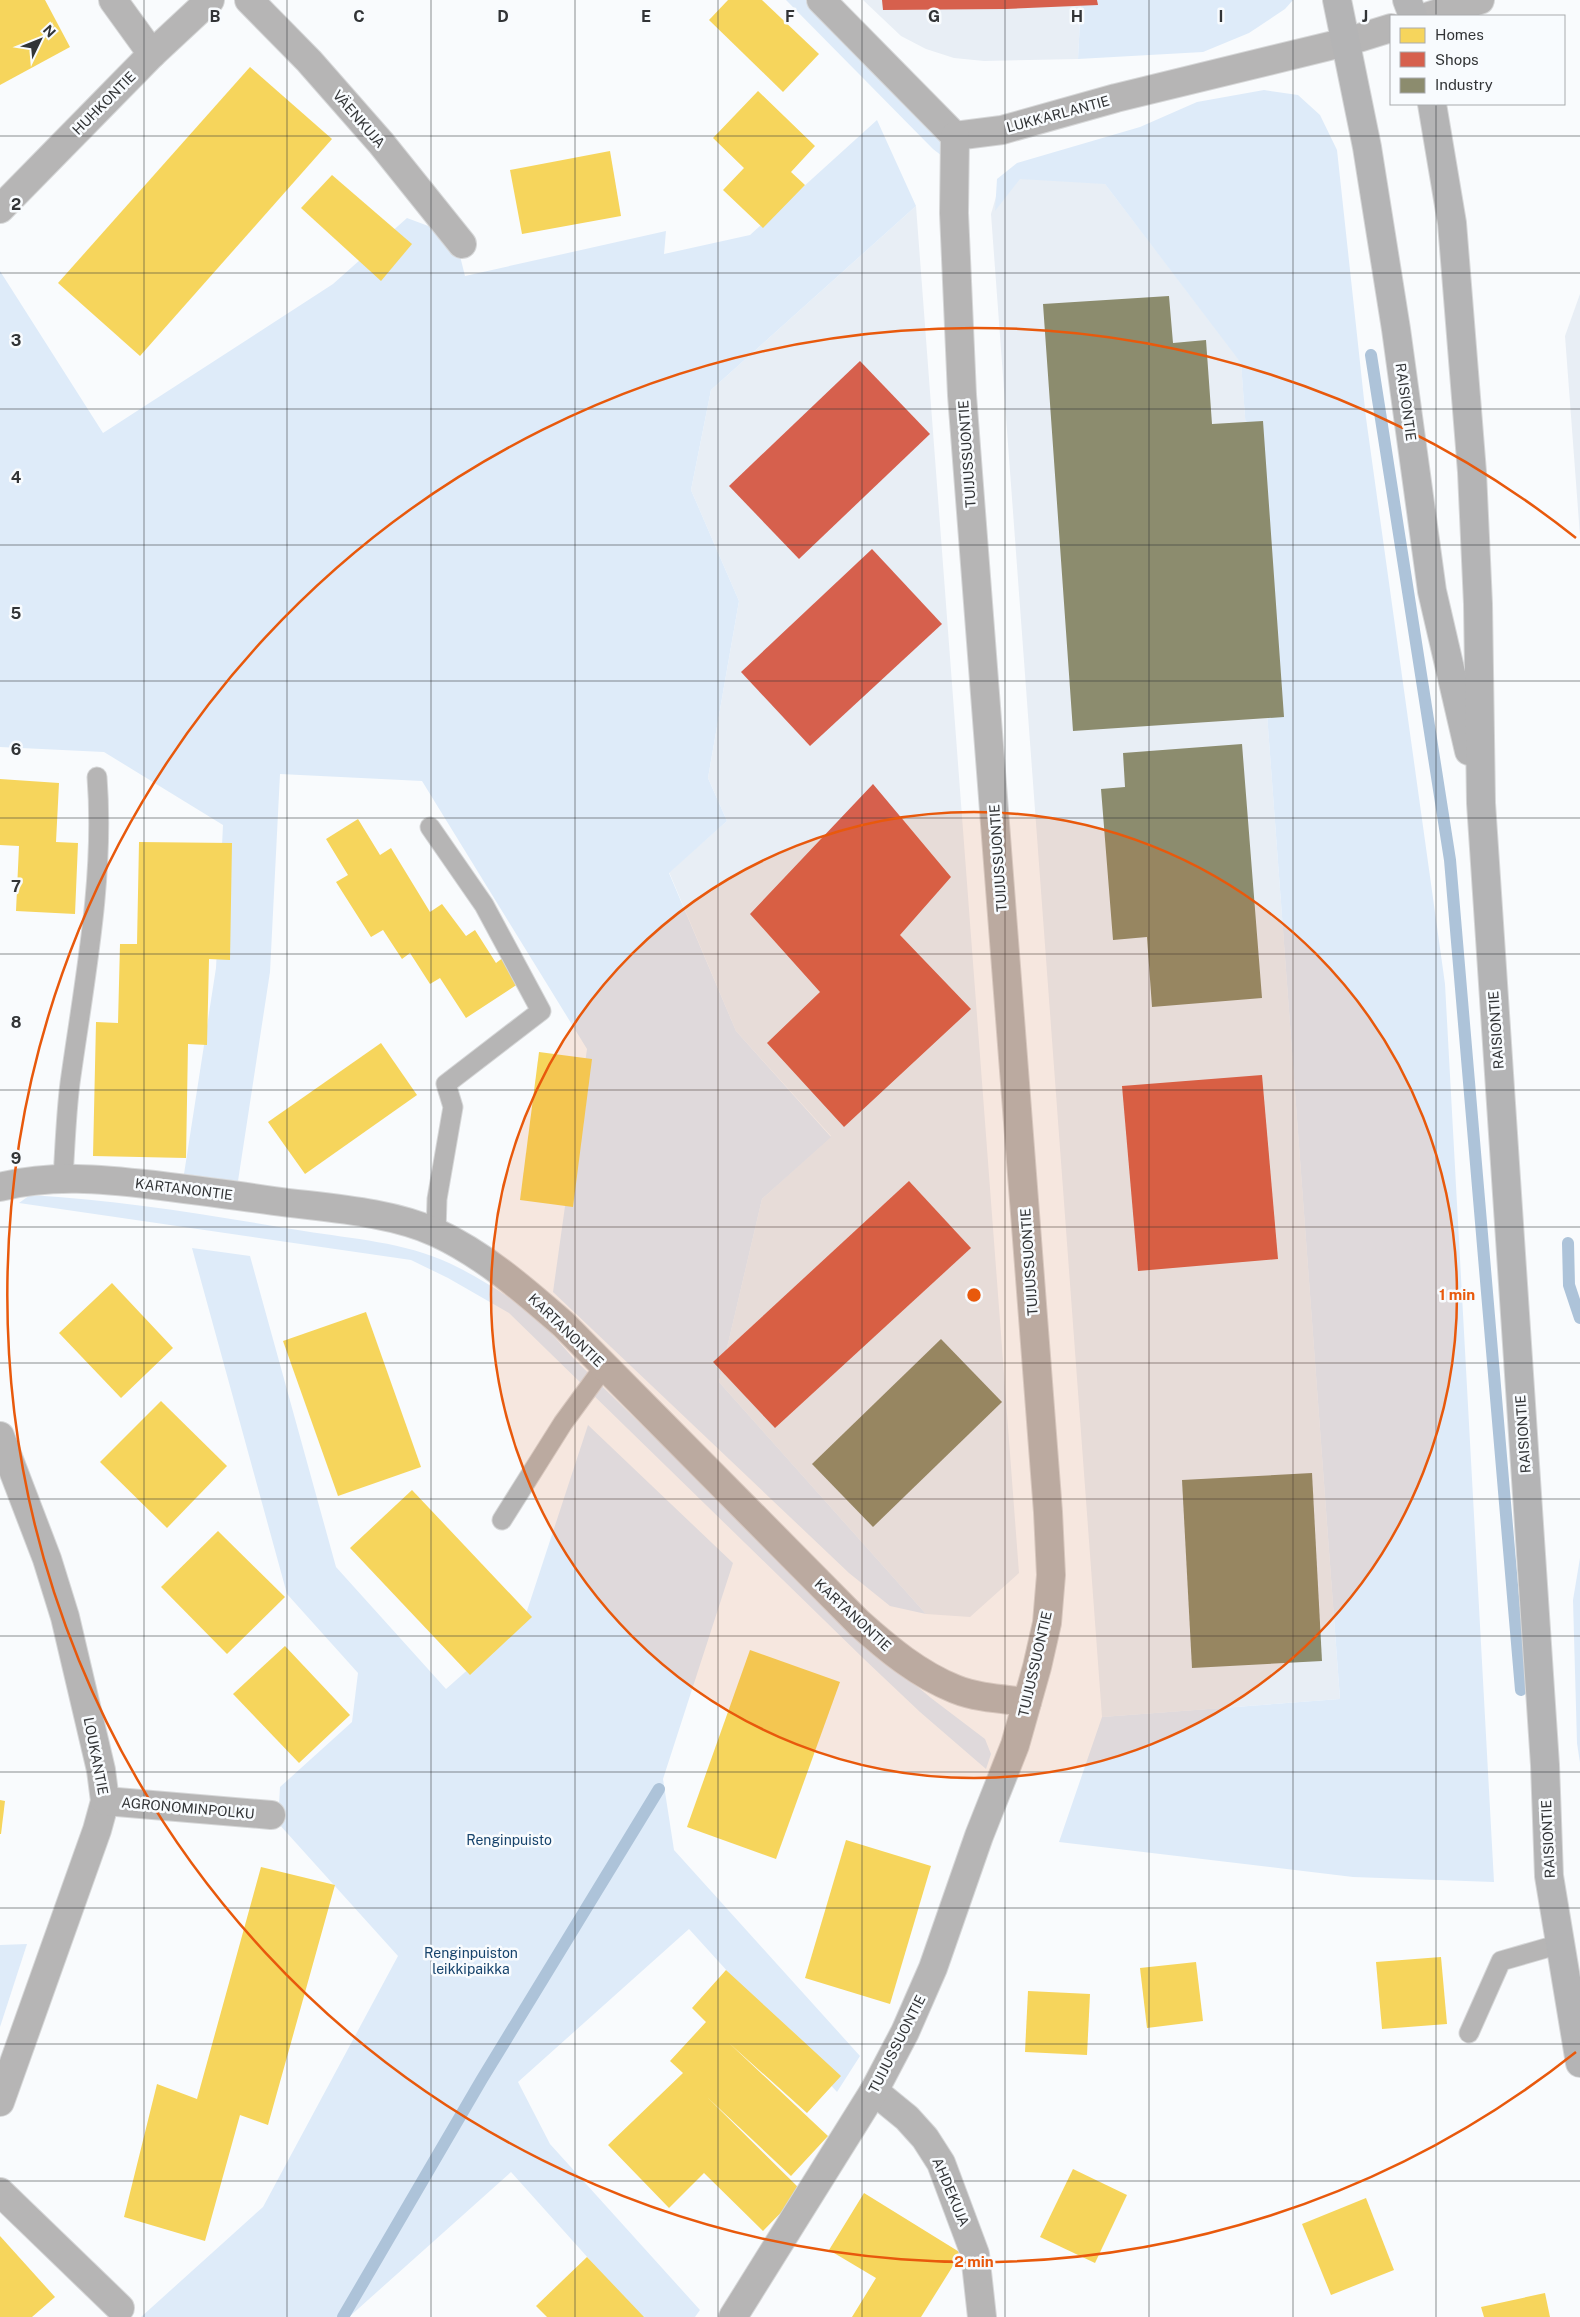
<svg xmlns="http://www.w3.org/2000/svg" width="1580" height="2317" font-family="'Public Sans',sans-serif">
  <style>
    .built { fill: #e8eef5 }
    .green { fill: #deebf9 }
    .homes { fill: #f6d55c }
    .shops { fill: #d6604d }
    .industry { fill: #8c8c6e }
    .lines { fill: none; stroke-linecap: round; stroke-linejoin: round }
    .stream { stroke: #adc3d9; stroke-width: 12 }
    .service-casing { stroke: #d6d7d8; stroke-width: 21 }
    .minor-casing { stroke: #d6d7d8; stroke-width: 30 }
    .secondary-casing { stroke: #d6d7d8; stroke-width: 30 }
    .service { stroke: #b6b5b5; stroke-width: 19 }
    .minor { stroke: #b6b5b5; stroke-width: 28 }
    .secondary { stroke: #b4b4b5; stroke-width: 28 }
    .grid { fill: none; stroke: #323436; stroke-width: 1; stroke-opacity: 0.55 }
    .ring { fill: none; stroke: #e8590c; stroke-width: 2.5 }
    .labels { text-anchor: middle; stroke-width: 5; stroke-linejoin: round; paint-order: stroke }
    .street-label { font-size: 14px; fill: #323436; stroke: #f8fbfe }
    .park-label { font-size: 14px; fill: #16436c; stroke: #f8fbfe }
    .grid-label { font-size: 16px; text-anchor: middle; font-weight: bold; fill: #323436; stroke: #f8fbfe; stroke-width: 5; stroke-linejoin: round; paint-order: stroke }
    .centre { fill: #e8590c; stroke: #f8fbfe; stroke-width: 2.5 }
    .ring-label { font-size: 15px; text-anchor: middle; font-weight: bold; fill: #e8590c; stroke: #f8fbfe; stroke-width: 5; stroke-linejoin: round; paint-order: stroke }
  </style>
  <rect width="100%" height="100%" fill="#f9fbfd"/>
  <g class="built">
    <path d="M863 0H1081L1078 59 984 61 954 58 926 49 901 36Z"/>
    <path d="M1083 155 1241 362 1340 1699 1102 1717 991 214 998 190 1015 177Z"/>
    <path d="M916 206 1019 1573 970 1617 926 1614 719 1382 762 1199 831 1136 736 1031 669 872 727 821 708 778 739 601 691 490 711 390Z"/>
    <path d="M1580 294V536L1565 336Z"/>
  </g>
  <g class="green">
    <path d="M786 0H821L955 136V166L933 149Z"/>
    <path d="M1081 0H1293L1285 9 1249 33 1203 52 1078 59Z"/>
    <path d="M1264 90 1298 95 1320 115 1337 150 1366 418 1445 984 1494 1882 1353 1877 1059 1842 1102 1717 1340 1699 1241 363 1105 184 1020 179 995 211 997 179 1017 163 1140 127 1197 102Z"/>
    <path d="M877 120 916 206 711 390 691 490 739 601 708 778 727 821 669 873 736 1031 831 1137 762 1199 719 1382 926 1614 890 1606 849 1573 553 1292 587 1049 422 781 280 774 270 972 238 1181 184 1174 216 968 223 825 104 752 0 747V271L103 433 333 284 407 218 455 236 465 276 666 231 664 254 750 235Z"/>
    <path d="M30 1195C122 1200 213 1216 304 1231 353 1239 404 1242 449 1263 477 1276 518 1301 541 1323 553 1334 563 1347 574 1359L868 1645 931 1698 985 1739 991 1754 986 1769 920 1712 864 1659 509 1313 448 1278 411 1260 19 1203Z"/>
    <path d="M192 1248 250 1256 336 1567 446 1689 524 1620 588 1425 733 1563 663 1779 674 1850 860 2056 837 2092 689 1929 518 2082 550 2144 700 2310 695 2317H641L511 2172 349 2317H141L263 2207 398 1956 278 1823 280 1787 352 1722 358 1673 287 1594Z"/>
    <path d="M1580 1558V1763L1577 1743 1573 1600Z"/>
    <path d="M27 1944 0 2027V1945Z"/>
  </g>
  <g class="homes">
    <path d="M0 0H45L70 47 0 85Z"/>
    <path d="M728 0H762L819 54 783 92 709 20Z"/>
    <path d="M250 67 332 139 140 356 58 283Z"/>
    <path d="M758 91 815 146 791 172 805 185 763 228 723 190 744 168 713 138Z"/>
    <path d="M610 151 621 216 522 234 510 170Z"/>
    <path d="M332 175 412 244 381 281 301 208Z"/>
    <path d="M0 779 59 783 56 842 78 843 75 914 16 911 19 846 0 845Z"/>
    <path d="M358 819 380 855 391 848 430 912 442 904 466 936 475 930 496 963 504 957 521 982 466 1018 440 978 430 984 410 953 402 959 383 930 371 937 336 882 348 875 326 839Z"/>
    <path d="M139 842 232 843 230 960 209 959 207 1045 188 1044 186 1158 93 1156 96 1022 118 1023 120 944H137Z"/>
    <path d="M381 1043 417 1095 305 1174 268 1122Z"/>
    <path d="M539 1052 592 1059 573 1207 520 1200Z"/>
    <path d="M112 1283 173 1348 121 1398 59 1333Z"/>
    <path d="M366 1312 421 1467 338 1496 283 1341Z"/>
    <path d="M161 1401 227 1466 167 1528 100 1462Z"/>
    <path d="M412 1490 532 1617 470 1675 350 1548Z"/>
    <path d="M218 1531 285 1597 227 1654 161 1587Z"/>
    <path d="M285 1646 350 1715 299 1763 233 1694Z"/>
    <path d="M750 1650 840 1682 776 1859 687 1827Z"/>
    <path d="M0 1800 5 1801 1 1834H0Z"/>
    <path d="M846 1840 931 1866 890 2004 805 1978Z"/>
    <path d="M261 1867 335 1885 268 2125 240 2115 205 2241 124 2217 157 2084 197 2099Z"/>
    <path d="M1441 1957 1447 2024 1382 2029 1376 1962Z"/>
    <path d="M1196 1962 1203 2021 1147 2028 1140 1968Z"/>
    <path d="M726 1970 841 2076 807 2113 729 2043 828 2136 791 2176 707 2097 802 2191 763 2231 704 2173 669 2208 608 2145 683 2073 670 2061 706 2022 692 2008Z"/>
    <path d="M1028 1991 1090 1994 1087 2055 1025 2052Z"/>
    <path d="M1073 2169 1127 2195 1095 2263 1040 2237Z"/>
    <path d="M864 2193 961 2253 921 2317H852L876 2278 829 2250Z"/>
    <path d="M1366 2198 1394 2270 1331 2295 1302 2224Z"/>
    <path d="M0 2236 55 2297 32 2317H0Z"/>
    <path d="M587 2257 644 2317H547L536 2306Z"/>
    <path d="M1545 2293 1550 2317H1484L1481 2307Z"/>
  </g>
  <g class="shops">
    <path d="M882 0H1097L1098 5 1006 9 883 10Z"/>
    <path d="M860 361 930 434 799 559 729 486Z"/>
    <path d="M872 549 942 624 810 746 741 672Z"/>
    <path d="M873 784 951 877 900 935 971 1009 844 1127 767 1043 820 992 750 914Z"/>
    <path d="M1262 1075 1278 1259 1138 1271 1122 1086Z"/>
    <path d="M909 1181 971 1248 775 1428 713 1362Z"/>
  </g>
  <g class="industry">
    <path d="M1169 296 1173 343 1206 340 1212 424 1263 421 1284 717 1073 731 1043 304Z"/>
    <path d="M1242 744 1262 998 1152 1007 1147 937 1113 940 1101 789 1125 787 1123 753Z"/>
    <path d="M941 1339 1002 1402 873 1527 812 1464Z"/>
    <path d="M1312 1473 1322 1661 1192 1668 1182 1480Z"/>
  </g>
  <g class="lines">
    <g class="stream">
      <path d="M1371 355 1450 860 1521 1690"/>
      <path d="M1568 1243 1569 1285 1580 1318"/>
      <path d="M343 2317 482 2079 659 1789"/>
    </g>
    <defs>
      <g id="service">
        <path d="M430 827 484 905 541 1011 446 1084 453 1107 437 1199 436 1233"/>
        <path d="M63 1178C65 1147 66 1115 70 1083 84 982 105 879 97 777"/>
        <path d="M502 1520 563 1423 604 1367"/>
        <path d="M1469 2033 1501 1961 1560 1944"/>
      </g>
      <g id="minor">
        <path d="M113 0 152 54"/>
        <path d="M249 0 309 61 381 143 462 244"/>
        <path d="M821 0 955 136 1002 130 1116 98 1346 42 1391 28"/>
        <path d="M1429 16 1480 0"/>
        <path d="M0 209 152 54 210 0"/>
        <path d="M0 1187C52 1174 102 1179 154 1185 194 1190 234 1195 274 1201 326 1208 389 1211 437 1233 484 1255 524 1290 563 1324L859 1623C888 1649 918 1674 955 1689 977 1698 1003 1699 1027 1702"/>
        <path d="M0 1436 47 1559 65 1617 101 1770 105 1801 97 1830 0 2102"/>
        <path d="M105 1801 271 1815"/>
        <path d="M874 2091 907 2118 925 2138 941 2163 975 2254 982 2317"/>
        <path d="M0 2192 120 2308"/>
        <path d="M733 2317 874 2091 905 2032 933 1968 979 1836 1015 1745 1037 1667 1047 1623 1051 1575 1048 1512 962 395 954 213 955 136"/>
      </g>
      <g id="secondary">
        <path d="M1337 0 1367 147 1396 329 1432 591 1469 751"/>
        <path d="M1407 0 1413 16"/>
        <path d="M1432 104 1452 223 1472 472 1478 604 1481 803 1545 1765 1549 1876 1580 2063"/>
      </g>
    </defs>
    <use href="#service" class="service-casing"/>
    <use href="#minor" class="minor-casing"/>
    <use href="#secondary" class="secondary-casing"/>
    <use href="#service" class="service"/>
    <use href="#minor" class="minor"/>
    <use href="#secondary" class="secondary"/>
  </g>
  <path class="grid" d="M144 0V2317M287 0V2317M431 0V2317M575 0V2317M718 0V2317M862 0V2317M1005 0V2317M1149 0V2317M1293 0V2317M1436 0V16M1436 104V2317M0 136H1580M0 273H1580M0 409H1580M0 545H1580M0 681H1580M0 818H1580M0 954H1580M0 1090H1580M0 1227H1580M0 1363H1580M0 1499H1580M0 1636H1580M0 1772H1580M0 1908H1580M0 2044H1580M0 2181H1580"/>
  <circle cx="974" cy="1295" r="483" fill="#e8590c" fill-opacity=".12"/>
  <g class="ring">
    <circle cx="974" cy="1295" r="483"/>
    <path d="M1576 2052A967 967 0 1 1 1576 538"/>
  </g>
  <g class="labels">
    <g class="street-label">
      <text transform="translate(104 103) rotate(-45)" y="5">HUHKONTIE</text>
      <text transform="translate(1058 114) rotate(-15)" y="5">LUKKARLANTIE</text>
      <text transform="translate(359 119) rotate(49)" y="5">VÄENKUJA</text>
      <text transform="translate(1406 402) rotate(82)" y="5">RAISIONTIE</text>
      <text transform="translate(967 454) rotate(-94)" y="5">TUIJUSSUONTIE</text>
      <text transform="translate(998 858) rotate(-94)" y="5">TUIJUSSUONTIE</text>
      <text transform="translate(1496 1030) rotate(-94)" y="5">RAISIONTIE</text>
      <text transform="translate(184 1189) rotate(7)" y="5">KARTANONTIE</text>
      <text transform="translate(1029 1262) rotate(-94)" y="5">TUIJUSSUONTIE</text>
      <text transform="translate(566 1330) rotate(44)" y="5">KARTANONTIE</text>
      <text transform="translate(1523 1434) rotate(-94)" y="5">RAISIONTIE</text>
      <text transform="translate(853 1615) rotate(43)" y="5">KARTANONTIE</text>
      <text transform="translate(1035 1664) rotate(-77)" y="5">TUIJUSSUONTIE</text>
      <text transform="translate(96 1756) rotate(79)" y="5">LOUKANTIE</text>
      <text transform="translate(188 1808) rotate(5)" y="5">AGRONOMINPOLKU</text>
      <text transform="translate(1548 1839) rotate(-93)" y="5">RAISIONTIE</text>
      <text transform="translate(897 2044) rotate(-63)" y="5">TUIJUSSUONTIE</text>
      <text transform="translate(951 2192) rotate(67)" y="5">AHDEKUJA</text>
    </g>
    <g class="park-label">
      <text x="509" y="1845">Renginpuisto</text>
      <text x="471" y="1958">Renginpuiston<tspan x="471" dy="16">leikkipaikka</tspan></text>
    </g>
  </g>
  <g class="grid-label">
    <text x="215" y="22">B</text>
    <text x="359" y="22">C</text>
    <text x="503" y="22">D</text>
    <text x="646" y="22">E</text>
    <text x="790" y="22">F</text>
    <text x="934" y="22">G</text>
    <text x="1077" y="22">H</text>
    <text x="1221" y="22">I</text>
    <text x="1365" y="22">J</text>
    <text x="16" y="210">2</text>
    <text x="16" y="346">3</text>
    <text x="16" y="483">4</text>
    <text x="16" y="619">5</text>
    <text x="16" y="755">6</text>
    <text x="16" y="892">7</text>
    <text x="16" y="1028">8</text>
    <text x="16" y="1164">9</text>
  </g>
  <circle cx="974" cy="1295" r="8" class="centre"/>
  <g class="ring-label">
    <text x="1457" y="1300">1 min</text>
    <text x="974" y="2267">2 min</text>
  </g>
  <rect x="1390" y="15" width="175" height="90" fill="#f8fbfe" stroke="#a9abae"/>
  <rect x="1400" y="28" width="25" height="15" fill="#f6d55c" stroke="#a9abae"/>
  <text x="1435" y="40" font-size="15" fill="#323436">Homes</text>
  <rect x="1400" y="52" width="25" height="15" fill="#d6604d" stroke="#a9abae"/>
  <text x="1435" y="65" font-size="15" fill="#323436">Shops</text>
  <rect x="1400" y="78" width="25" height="15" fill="#8c8c6e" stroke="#a9abae"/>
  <text x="1435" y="90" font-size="15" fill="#323436">Industry</text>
  <g transform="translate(40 40) rotate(47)" stroke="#f8fbfe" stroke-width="4" paint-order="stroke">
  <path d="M0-4L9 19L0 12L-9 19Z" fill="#323436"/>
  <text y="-8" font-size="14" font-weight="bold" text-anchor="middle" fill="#323436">N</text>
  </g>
</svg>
